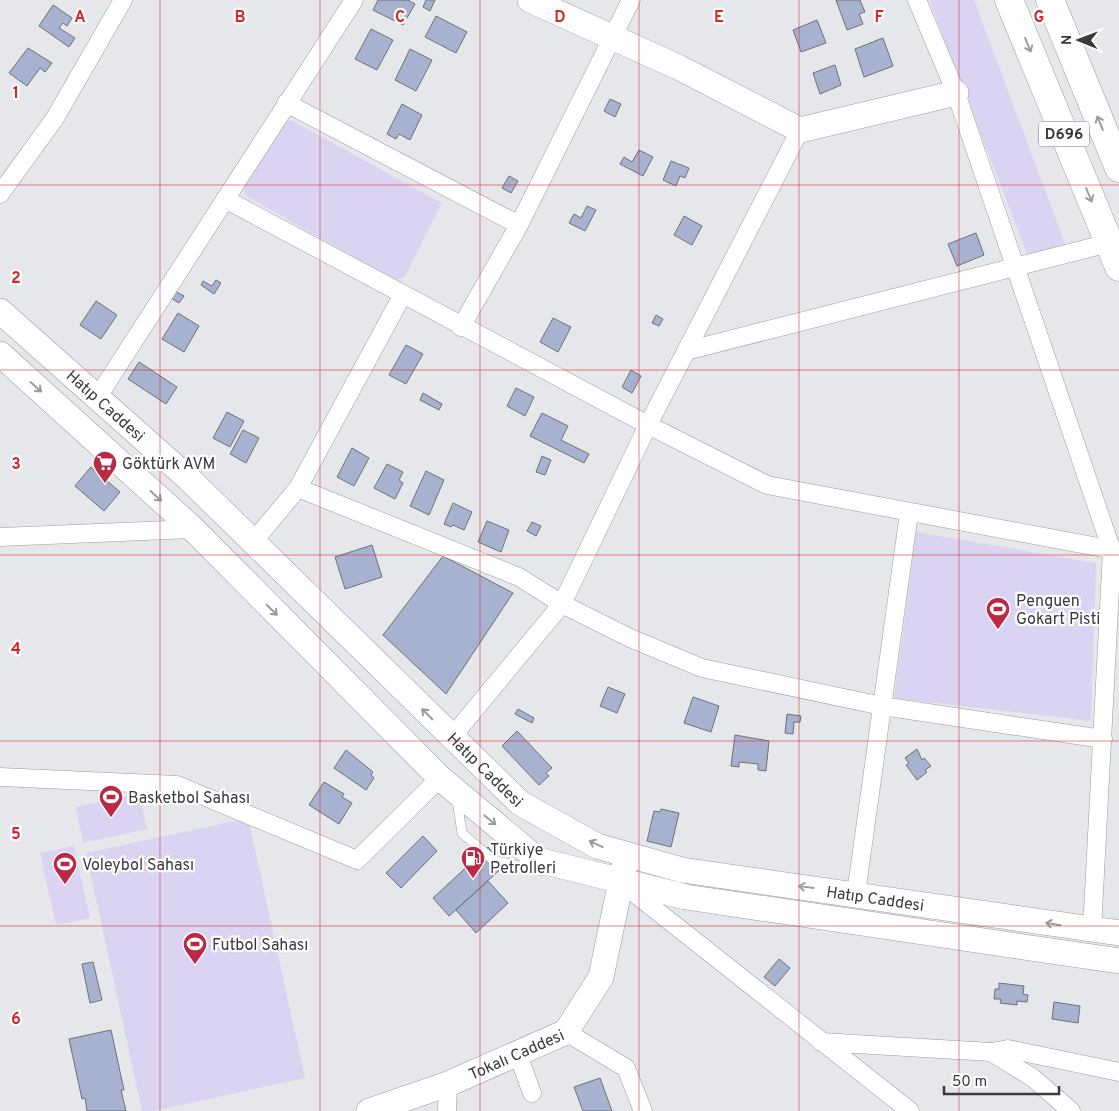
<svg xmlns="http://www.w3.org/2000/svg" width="1119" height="1111" font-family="Overpass,sans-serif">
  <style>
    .green { fill: #dad4f2 }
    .building { fill: #a6b2d0; stroke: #707174 }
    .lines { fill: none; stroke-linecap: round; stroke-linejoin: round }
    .lane-casing { stroke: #999c9e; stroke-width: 10 }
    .street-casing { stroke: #999c9e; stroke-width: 19 }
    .secondary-casing { stroke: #999c9e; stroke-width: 26 }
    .highway-casing { stroke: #999c9e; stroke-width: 29 }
    .lane { stroke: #fff; stroke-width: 9 }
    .street { stroke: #fff; stroke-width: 18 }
    .secondary { stroke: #fff; stroke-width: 25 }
    .highway { stroke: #fff; stroke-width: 28 }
    .oneway { stroke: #9c9c9d }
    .grid { fill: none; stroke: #d62828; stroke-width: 1; stroke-opacity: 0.55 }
    .labels { text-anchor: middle; stroke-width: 4.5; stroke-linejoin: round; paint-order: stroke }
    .shield { fill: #fff; stroke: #747576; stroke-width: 1 }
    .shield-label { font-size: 15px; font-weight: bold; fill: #393a3b }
    .street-label { font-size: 16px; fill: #393a3b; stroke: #fff }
    .poi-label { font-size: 16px; fill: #393a3b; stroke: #fff; text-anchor: start }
    .grid-label { font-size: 16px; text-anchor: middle; font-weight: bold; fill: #d62828; stroke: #fff; stroke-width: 4.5; stroke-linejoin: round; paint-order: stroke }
  </style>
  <rect width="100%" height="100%" fill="#e5e7ea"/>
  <g class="green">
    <path d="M929 0H974L1067 249 1029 259Z"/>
    <path d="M291 120 442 203 404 278 394 280 245 195 243 181 281 124Z"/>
    <path d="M916 532 1096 563 1091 721 894 698Z"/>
    <path d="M139 793 147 829 83 843 76 807Z"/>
    <path d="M248 818 305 1078 153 1111H142L86 853Z"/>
    <path d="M74 846 90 918 56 925 40 853Z"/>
  </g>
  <g class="building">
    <path d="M378 0H408L415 4 403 25 373 10Z"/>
    <path d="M426 0H435L430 11 423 7Z"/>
    <path d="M836 0H860L865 12 859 14 863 24 847 30Z"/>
    <path d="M53 5 72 18 67 26 63 23 59 28 75 38 69 47 39 26Z"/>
    <path d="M436 16 467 32 456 53 425 37Z"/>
    <path d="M817 20 826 43 801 52 793 30Z"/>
    <path d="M371 29 393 40 377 70 355 59Z"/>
    <path d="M883 38 893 66 864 77 855 49Z"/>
    <path d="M28 48 52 63 45 72 40 68 27 86 9 73Z"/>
    <path d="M410 49 432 60 416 91 395 80Z"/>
    <path d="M835 65 841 85 820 94 813 73Z"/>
    <path d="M610 99 621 104 615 117 604 111Z"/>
    <path d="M402 104 422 115 410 140 399 134 396 139 387 134Z"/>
    <path d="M639 150 653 157 643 176 620 164 624 157 632 162Z"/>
    <path d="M671 161 689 168 685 178 680 176 676 186 663 180Z"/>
    <path d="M509 176 518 181 511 193 502 188Z"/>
    <path d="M587 206 596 210 585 231 569 223 574 214 581 218Z"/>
    <path d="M684 216 702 226 692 245 674 235Z"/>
    <path d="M976 233 984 255 957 266 948 244Z"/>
    <path d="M216 280 221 283 214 294 201 285 203 281 212 286Z"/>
    <path d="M175 291 184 296 179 303 171 298Z"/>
    <path d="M96 301 117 315 101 339 80 325Z"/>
    <path d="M178 313 199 326 184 352 162 339Z"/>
    <path d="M656 315 663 319 659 326 652 323Z"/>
    <path d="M553 318 571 327 558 352 540 342Z"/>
    <path d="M406 345 423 354 406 384 389 375Z"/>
    <path d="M139 362 177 387 166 404 128 379Z"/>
    <path d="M631 370 641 376 632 393 622 387Z"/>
    <path d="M516 388 534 397 525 416 507 406Z"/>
    <path d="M423 393 442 404 439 410 420 400Z"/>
    <path d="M227 412 244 421 230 447 213 438Z"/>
    <path d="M542 413 568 426 561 440 589 454 584 463 530 436Z"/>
    <path d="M243 430 259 438 246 463 230 454Z"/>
    <path d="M352 448 369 458 354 486 337 477Z"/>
    <path d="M542 456 551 460 545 475 536 472Z"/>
    <path d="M387 464 403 472 399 480 403 483 395 499 374 488Z"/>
    <path d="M91 467 120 492 104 511 75 486Z"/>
    <path d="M426 471 444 480 429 515 410 506Z"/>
    <path d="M453 503 472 512 464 530 453 525 451 527 444 524Z"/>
    <path d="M487 521 509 530 501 552 478 542Z"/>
    <path d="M532 522 541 526 536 536 527 531Z"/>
    <path d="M372 545 382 577 345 589 335 557Z"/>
    <path d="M443 556 513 593 446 694 383 635Z"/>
    <path d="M608 687 625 694 617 713 600 706Z"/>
    <path d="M693 697 719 706 711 732 684 723Z"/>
    <path d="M518 709 534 718 532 723 515 714Z"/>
    <path d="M787 714 801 716 800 722H794L793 734 785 733Z"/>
    <path d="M517 731 552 768 546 773 549 776 539 785 502 746Z"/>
    <path d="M735 735 769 741 766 771 758 770V764L739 762V767L731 766Z"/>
    <path d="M917 749 922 760 924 758 931 766 925 770 927 772 917 780 906 765 909 763 905 758Z"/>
    <path d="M346 750 373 772 371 775 374 778 366 790 334 768Z"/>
    <path d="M324 782 344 794 342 797 352 803 339 824 309 805Z"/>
    <path d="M661 809 679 813 671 847 647 841 654 811 660 812Z"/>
    <path d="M423 836 437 851 401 888 386 873Z"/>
    <path d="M488 847 505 865 449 916 433 898Z"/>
    <path d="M488 881 508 903 476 933 456 910Z"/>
    <path d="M779 959 790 968 775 986 764 977Z"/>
    <path d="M93 962 102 1000 90 1003 82 964Z"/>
    <path d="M999 983 1024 986 1023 994 1028 995 1027 1002 1017 1001V1005L1000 1003 1001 999H994L995 989H999Z"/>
    <path d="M1054 1002 1080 1006 1078 1023 1052 1019Z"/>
    <path d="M111 1030 124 1090H121L126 1111H87L85 1098 82 1099 69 1039Z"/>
    <path d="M600 1078 612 1111H583L574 1087Z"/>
  </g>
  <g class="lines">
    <defs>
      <path id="lane" d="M457 800 462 833 493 860 541 871"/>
      <g id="street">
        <path d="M917 0 956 93 1112 551 1092 930"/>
        <path d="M286 103 519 225"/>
        <path d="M800 130 648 425 767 485 1119 551"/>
        <path d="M0 194 55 118 123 0"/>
        <path d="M225 199 648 425 562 604 451 738"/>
        <path d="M461 327 519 225 631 0"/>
        <path d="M686 351 1109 243"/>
        <path d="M97 398 354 0"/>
        <path d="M298 488 519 577 562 604 630 638 702 668 882 706 1103 739"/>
        <path d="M0 537 193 529"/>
        <path d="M253 542 298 488 402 296"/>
        <path d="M0 777 177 785 357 860 440 778"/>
        <path d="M624 885 910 1111"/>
        <path d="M856 894 909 513"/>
        <path d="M566 1032 626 1068 643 1111"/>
        <path d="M821 1042 991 1052 1008 1049 1119 1072"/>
        <path d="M517 1052 532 1093"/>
        <path d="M991 1052 1033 1078 1071 1111"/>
        <path d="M447 1111 448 1084"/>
      </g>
      <g id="secondary">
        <path d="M530 0 678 67 800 130 956 93"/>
        <path id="s1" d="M0 311 189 479 520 803 597 846 682 870 1119 933"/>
        <path d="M0 354 193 529 440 778 538 860 686 897 1119 961"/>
        <path id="s2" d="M369 1111 448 1084 566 1032 601 977 624 867"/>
      </g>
      <g id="highway">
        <path d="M1009 0 1119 267"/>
        <path d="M1050 0 1119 168"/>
      </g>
    </defs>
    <use href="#lane" class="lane-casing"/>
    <use href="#street" class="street-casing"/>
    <use href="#secondary" class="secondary-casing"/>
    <use href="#highway" class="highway-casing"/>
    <use href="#lane" class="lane"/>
    <use href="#street" class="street"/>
    <use href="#secondary" class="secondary"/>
    <use href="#highway" class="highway"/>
  </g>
  <defs><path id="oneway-shaft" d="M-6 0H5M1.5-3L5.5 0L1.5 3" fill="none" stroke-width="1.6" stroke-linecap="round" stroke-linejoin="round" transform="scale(1.25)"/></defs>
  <g class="oneway">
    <use href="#oneway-shaft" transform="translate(1028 45) rotate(68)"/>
    <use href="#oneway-shaft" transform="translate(1100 123) rotate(-112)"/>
    <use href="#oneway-shaft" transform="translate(1089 195) rotate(68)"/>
    <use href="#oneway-shaft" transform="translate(36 387) rotate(42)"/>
    <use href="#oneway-shaft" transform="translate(156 496) rotate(42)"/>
    <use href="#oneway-shaft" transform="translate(272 610) rotate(45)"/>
    <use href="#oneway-shaft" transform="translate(427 714) rotate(-135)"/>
    <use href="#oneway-shaft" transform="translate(490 820) rotate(39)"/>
    <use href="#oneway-shaft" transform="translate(596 844) rotate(-155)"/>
    <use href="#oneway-shaft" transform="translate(806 887) rotate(-172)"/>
    <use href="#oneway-shaft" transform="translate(1053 924) rotate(-171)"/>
  </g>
  <path class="grid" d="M160 0V1111M320 0V1111M480 0V1111M639 0V1111M799 0V1111M959 0V1111M0 185H1119M0 370H1119M0 555H1119M0 741H1119M0 926H1119"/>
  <defs>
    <symbol id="supermarket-pin" viewBox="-11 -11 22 30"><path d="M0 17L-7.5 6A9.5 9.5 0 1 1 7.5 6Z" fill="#bb2a44" stroke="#fff"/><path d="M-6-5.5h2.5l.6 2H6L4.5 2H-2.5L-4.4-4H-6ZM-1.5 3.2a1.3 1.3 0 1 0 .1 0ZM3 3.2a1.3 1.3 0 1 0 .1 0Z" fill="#fff"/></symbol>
    <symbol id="stadium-pin" viewBox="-11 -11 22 30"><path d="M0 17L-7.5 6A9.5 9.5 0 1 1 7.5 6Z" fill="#bb2a44" stroke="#fff"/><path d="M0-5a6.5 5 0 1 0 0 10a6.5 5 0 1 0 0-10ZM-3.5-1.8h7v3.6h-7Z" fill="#fff"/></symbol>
    <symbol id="fuel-pin" viewBox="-11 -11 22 30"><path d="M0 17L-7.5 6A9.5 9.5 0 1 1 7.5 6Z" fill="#bb2a44" stroke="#fff"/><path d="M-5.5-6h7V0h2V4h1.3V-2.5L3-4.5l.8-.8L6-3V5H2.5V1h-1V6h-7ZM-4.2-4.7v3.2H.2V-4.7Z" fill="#fff"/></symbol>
  </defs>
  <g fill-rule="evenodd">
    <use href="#supermarket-pin" x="91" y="449" width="28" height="38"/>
    <use href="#stadium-pin" x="984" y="595" width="28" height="38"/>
    <use href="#stadium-pin" x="97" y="783" width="28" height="38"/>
    <use href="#fuel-pin" x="459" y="844" width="28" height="38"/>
    <use href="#stadium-pin" x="51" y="850" width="28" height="38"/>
    <use href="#stadium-pin" x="181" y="930" width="28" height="38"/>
  </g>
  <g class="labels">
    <rect class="shield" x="1039" y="121.5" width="50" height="25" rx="4"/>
    <g class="shield-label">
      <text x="1064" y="139">D696</text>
    </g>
    <g class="street-label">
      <text dy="6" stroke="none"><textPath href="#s1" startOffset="142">Hatıp Caddesi</textPath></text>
      <text dy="6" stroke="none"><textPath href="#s1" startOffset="668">Hatıp Caddesi</textPath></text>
      <text dy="6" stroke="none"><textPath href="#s1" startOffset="1088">Hatıp Caddesi</textPath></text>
      <text dy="6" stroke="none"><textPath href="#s2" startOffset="158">Tokalı Caddesi</textPath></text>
    </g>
    <g class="poi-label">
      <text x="122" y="469">Göktürk AVM</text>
      <text x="1016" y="606">Penguen<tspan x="1016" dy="18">Gokart Pisti</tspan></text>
      <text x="128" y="803">Basketbol Sahası</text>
      <text x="490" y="855">Türkiye<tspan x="490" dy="18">Petrolleri</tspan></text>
      <text x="82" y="870">Voleybol Sahası</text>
      <text x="212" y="950">Futbol Sahası</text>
    </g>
  </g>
  <g class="grid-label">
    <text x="80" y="22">A</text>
    <text x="240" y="22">B</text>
    <text x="400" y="22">C</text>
    <text x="560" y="22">D</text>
    <text x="719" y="22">E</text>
    <text x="879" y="22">F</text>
    <text x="1039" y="22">G</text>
    <text x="16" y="98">1</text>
    <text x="16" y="283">2</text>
    <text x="16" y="469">3</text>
    <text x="16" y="654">4</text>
    <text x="16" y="839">5</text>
    <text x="16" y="1024">6</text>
  </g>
  <g transform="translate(1079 40) rotate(271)" stroke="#ffffff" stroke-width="4" paint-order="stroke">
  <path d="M0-4L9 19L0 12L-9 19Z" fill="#393a3b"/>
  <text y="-8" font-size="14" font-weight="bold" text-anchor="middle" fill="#393a3b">N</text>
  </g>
  <path d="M944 1086v8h115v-8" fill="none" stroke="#393a3b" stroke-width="2.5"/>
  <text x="952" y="1086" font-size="15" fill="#393a3b" stroke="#ffffff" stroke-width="4" paint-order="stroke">50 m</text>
</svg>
